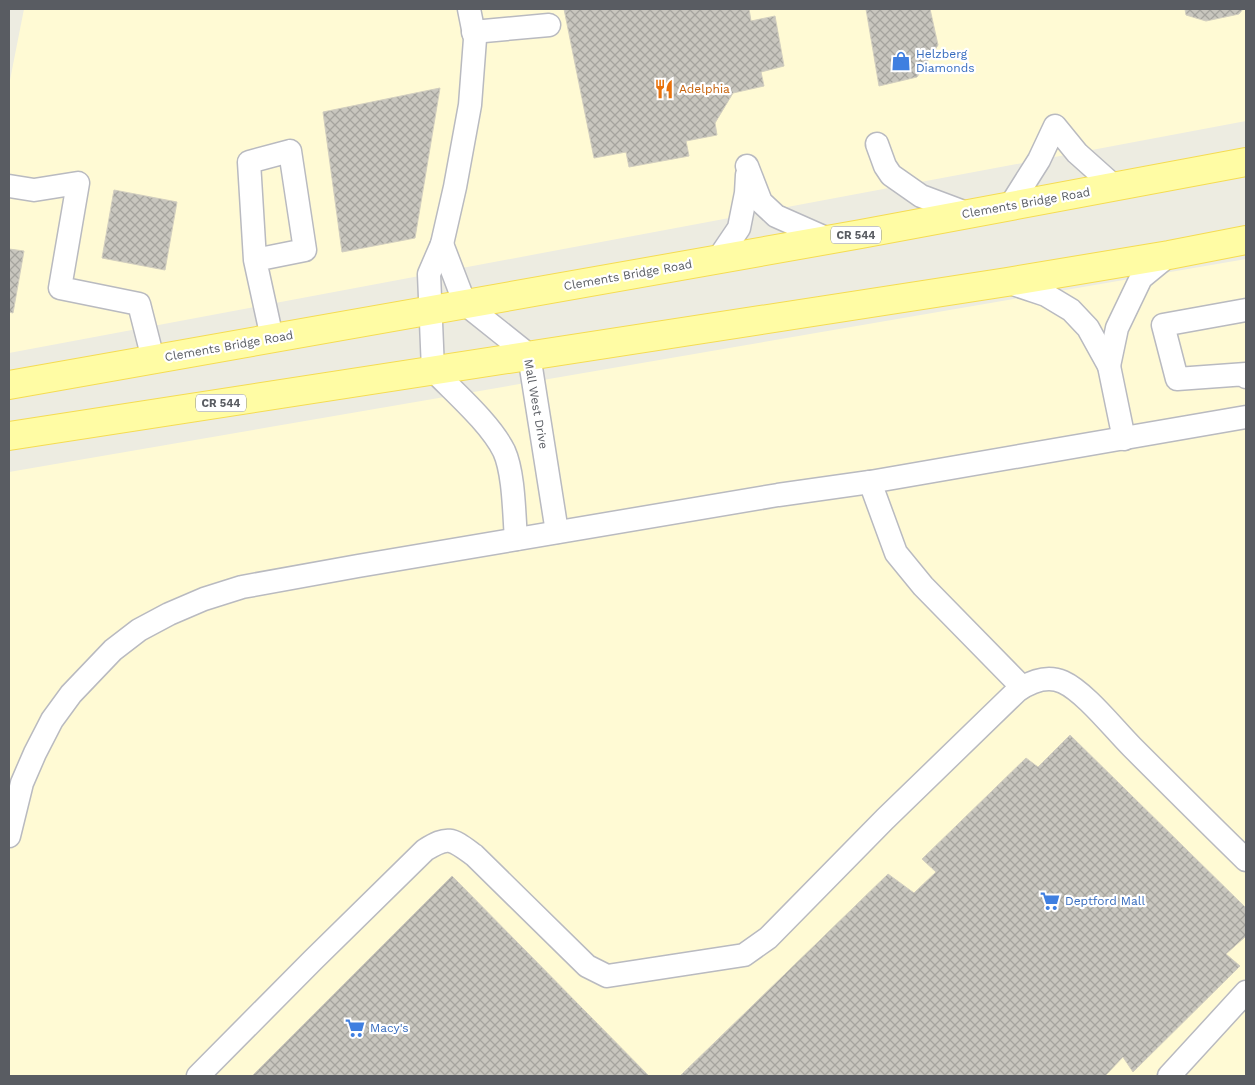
<svg xmlns="http://www.w3.org/2000/svg" width="1255" height="1085" font-family="'Work Sans',sans-serif">
  <style>
    .commercial { fill: #fffad4 }
    .building { fill: url(#building-cross-hatch); stroke: #d2cebf }
    .lines { fill: none; stroke-linecap: round; stroke-linejoin: round }
    .minor-casing { stroke: #b9bac0; stroke-width: 25 }
    .major-casing { stroke: #f5dc52; stroke-width: 30 }
    .minor { stroke: #fff; stroke-width: 22 }
    .major { stroke: #fffca4; stroke-width: 28 }
    .labels { text-anchor: middle; stroke-width: 4.5; stroke-linejoin: round; paint-order: stroke }
    .shield { fill: #fff; stroke: #8b8d91; stroke-width: 1 }
    .shield-label { font-size: 11px; font-weight: bold; fill: #595c62 }
    .shop-label { font-size: 12px; fill: #366cbe; stroke: #fff; text-anchor: start }
    .food-label { font-size: 12px; fill: #c56008; stroke: #fff; text-anchor: start }
    .street-label { font-size: 12px; fill: #595c62; stroke: #fff }
  </style>
  <defs>
    <pattern id="building-cross-hatch" width="8" height="8" patternUnits="userSpaceOnUse" patternTransform="scale(1.25)"><rect width="8" height="8" fill="#c8c6be"/><path d="M0 0l8 8M0 8l8-8" fill="none" stroke="#a5a49e"/></pattern>
  </defs>
  <rect width="100%" height="100%" fill="#edece1"/>
  <g class="commercial">
    <path d="M24 9H1246V121L9 353V85Z"/>
    <path d="M1246 259V1076H9V472Z"/>
  </g>
  <g class="building">
    <path d="M564 9H749L751 21 775 16 784 66 761 72 764 86 733 93 715 123 717 135 686 141 689 156 629 167 626 152 594 158Z"/>
    <path d="M866 9H930L938 45 917 77 879 86Z"/>
    <path d="M1185 9H1243L1239 14 1206 21 1186 15Z"/>
    <path d="M440 88 415 238 342 252 323 112Z"/>
    <path d="M114 190 177 202 165 270 102 258Z"/>
    <path d="M9 249 24 251 13 313 9 312Z"/>
    <path d="M1070 735 1246 908V936L1226 954 1240 966 1133 1072 1123 1057 1105 1076H680L888 874 914 893 936 872 922 859 1026 758 1038 767Z"/>
    <path d="M452 876 649 1076H252Z"/>
  </g>
  <g class="lines">
    <defs>
      <g id="minor">
        <path d="M469 9 475 39 470 105 455 187 442 244 429 274 433 370C455 393 490 423 504 451 514 473 514 514 516 539"/>
        <path d="M473 32 549 25"/>
        <path d="M877 144 885 166 891 175 921 196 969 214"/>
        <path d="M747 166 761 202 776 216 828 239"/>
        <path d="M9 186 34 190 78 183 60 288 139 304 153 359"/>
        <path d="M1010 206 1039 160 1055 126 1077 153 1115 187"/>
        <path d="M442 244 465 304 529 355 557 532"/>
        <path d="M718 259 739 228 746 193 747 175"/>
        <path d="M255 260 305 250 290 151 249 162 255 260 272 338"/>
        <path d="M1007 282 1046 295 1071 310 1088 328 1109 366 1124 439"/>
        <path d="M1246 310 1163 325 1177 379 1246 374V377"/>
        <path d="M1109 366 1117 328 1141 278 1169 255"/>
        <path d="M870 482 896 553 923 586 1022 687"/>
        <path d="M9 836 22 783 35 753 52 720 71 694 113 650 139 630 169 614 204 599 242 587 358 566 778 495 870 482 1246 417"/>
        <path d="M198 1076 313 960 425 850C449 835 452 839 474 855L587 966 607 976 744 955 768 938 885 819 1017 691C1030 682 1047 675 1063 682 1085 692 1114 729 1132 747 1170 785 1208 823 1246 860"/>
        <path d="M1169 1076 1246 992"/>
      </g>
      <g id="major">
        <path d="M9 385 861 234 1246 162"/>
        <path d="M9 436 1007 282 1169 255 1246 240"/>
      </g>
    </defs>
    <use href="#minor" class="minor-casing"/>
    <use href="#major" class="major-casing"/>
    <use href="#minor" class="minor"/>
    <use href="#major" class="major"/>
  </g>
  <defs>
    <symbol id="shop-bare" viewBox="-9 -9 18 18"><path d="M-5-2.5h2.3a2.7 3.5 0 0 1 5.4 0H5L5.5 6h-11ZM-1.5-2.5h3a1.5 2.3 0 0 0-3 0Z" fill="#3f7fe0" stroke="#fff" stroke-width="2.5" paint-order="stroke"/></symbol>
    <symbol id="restaurant-bare" viewBox="-9 -9 18 18"><path d="M-5-6h1v4h1v-4h1v4h1v-4h1v5L-1.5 .5V6h-2V.5L-5-1ZM5-6V6H3V1.5H1.5Q1.5-4 5-6Z" fill="#e8710a" stroke="#fff" stroke-width="2.5" paint-order="stroke"/></symbol>
    <symbol id="supermarket-bare" viewBox="-9 -9 18 18"><path d="M-6-5.5h2.5l.6 2H6L4.5 2H-2.5L-4.4-4H-6ZM-1.5 3.2a1.3 1.3 0 1 0 .1 0ZM3 3.2a1.3 1.3 0 1 0 .1 0Z" fill="#3f7fe0" stroke="#fff" stroke-width="2.5" paint-order="stroke"/></symbol>
  </defs>
  <g fill-rule="evenodd">
    <use href="#shop-bare" x="887" y="47" width="28" height="28"/>
    <use href="#restaurant-bare" x="650" y="75" width="28" height="28"/>
    <use href="#supermarket-bare" x="1036" y="887" width="28" height="28"/>
    <use href="#supermarket-bare" x="341" y="1014" width="28" height="28"/>
  </g>
  <g class="labels">
    <g class="shield">
      <rect x="831" y="226.5" width="50" height="17" rx="4"/>
      <rect x="196" y="394.5" width="50" height="17" rx="4"/>
    </g>
    <g class="shield-label">
      <text x="856" y="239">CR 544</text>
      <text x="221" y="407">CR 544</text>
    </g>
    <g class="shop-label">
      <text x="916" y="58">Helzberg<tspan x="916" dy="14">Diamonds</tspan></text>
      <text x="1065" y="905">Deptford Mall</text>
      <text x="370" y="1032">Macy's</text>
    </g>
    <g class="food-label">
      <text x="679" y="93">Adelphia</text>
    </g>
    <g class="street-label">
      <text transform="translate(1026 203) rotate(-10)" y="4">Clements Bridge Road</text>
      <text transform="translate(628 275) rotate(-10)" y="4">Clements Bridge Road</text>
      <text transform="translate(229 346) rotate(-10)" y="4">Clements Bridge Road</text>
      <text transform="translate(536 404) rotate(80)" y="4">Mall West Drive</text>
    </g>
  </g>
  <rect width="1255" height="1085" fill="none" stroke="#595c62" stroke-width="20"/>
</svg>
